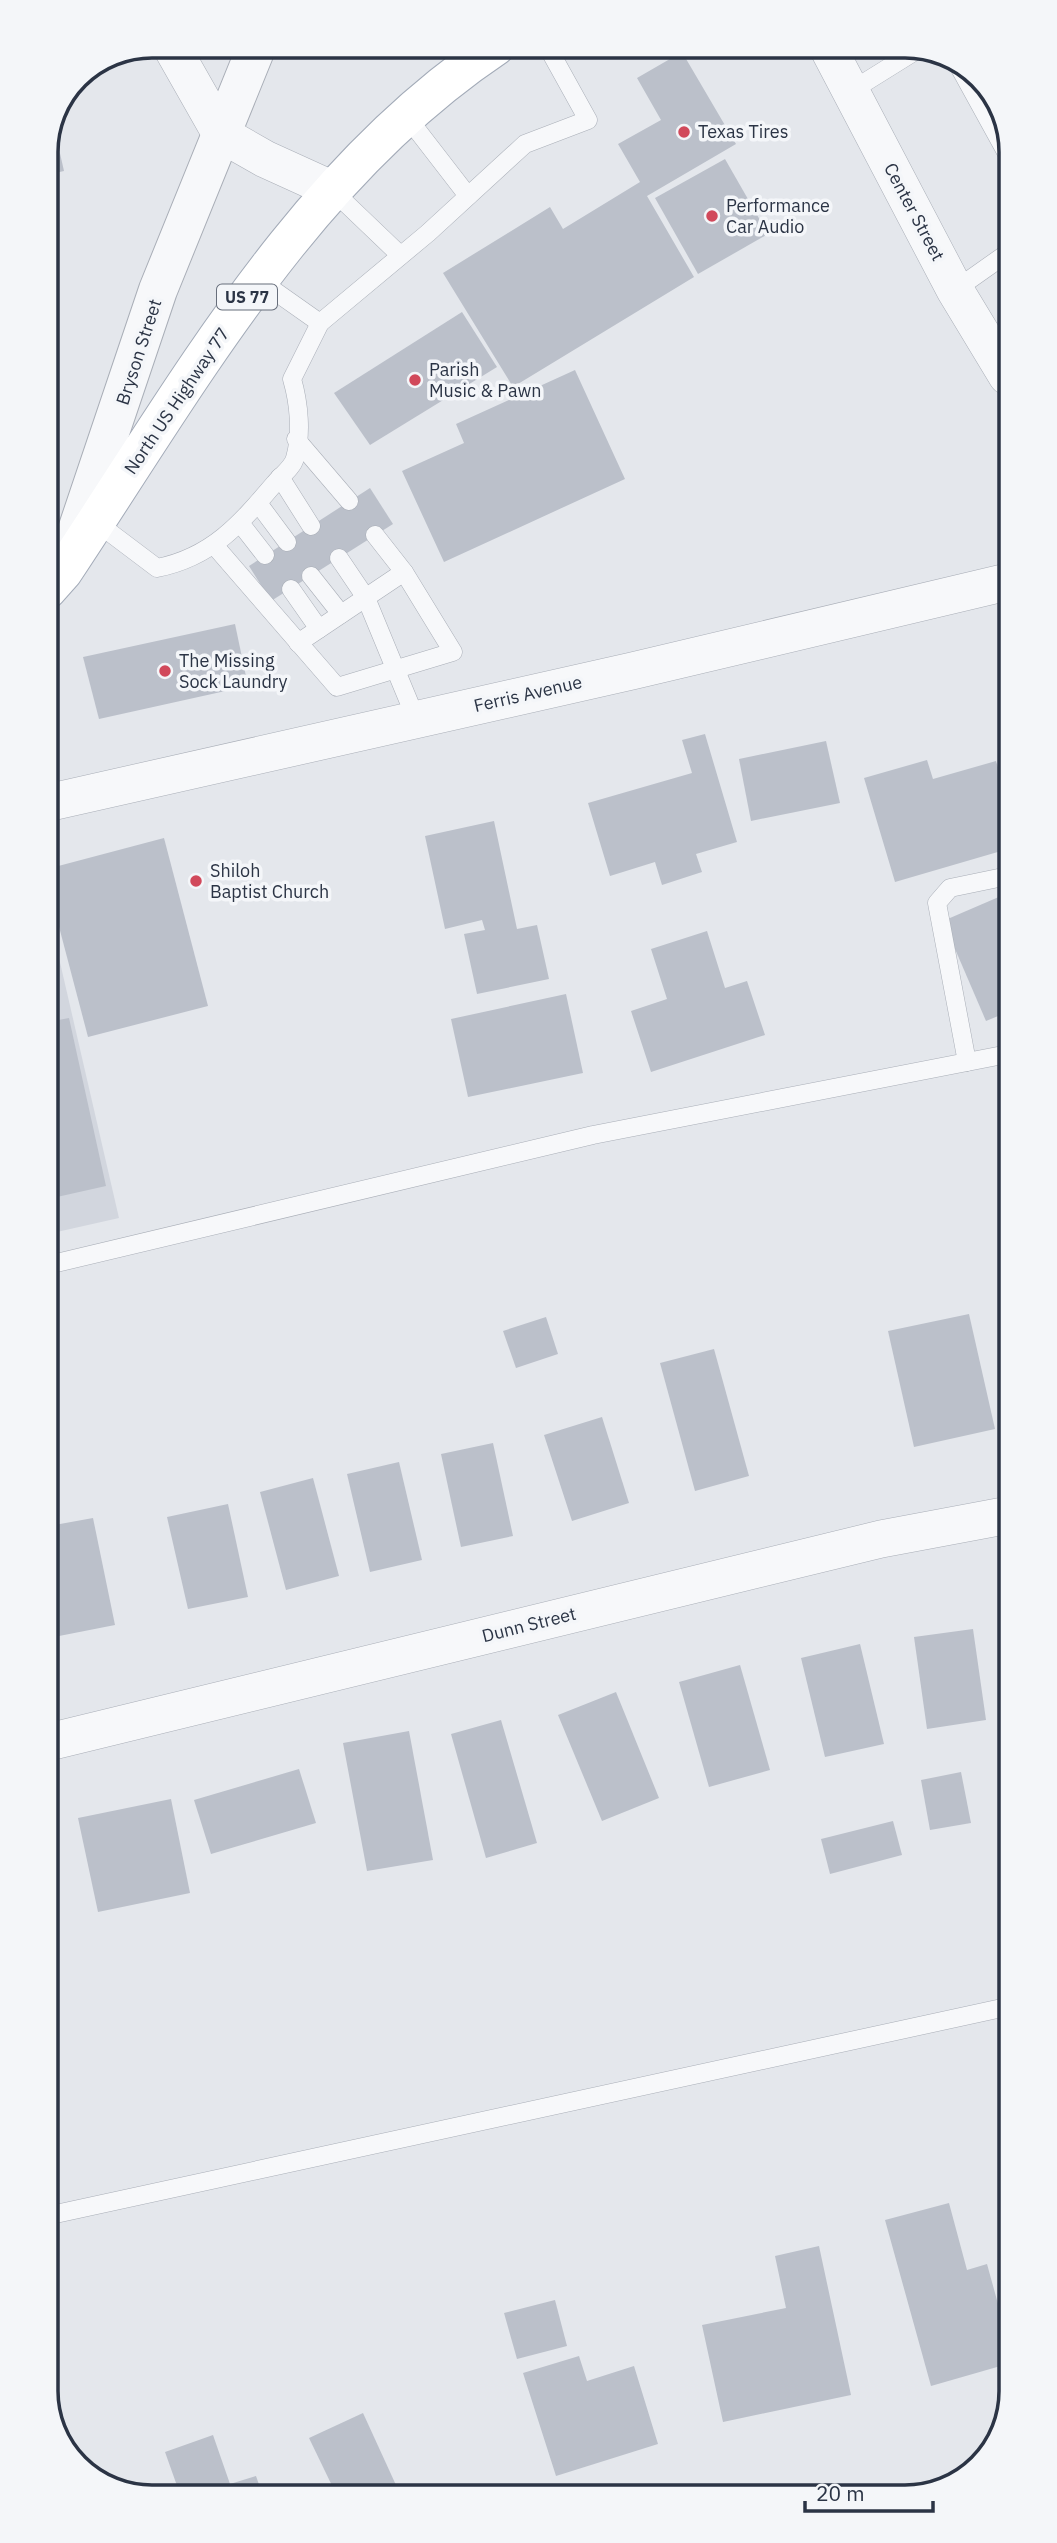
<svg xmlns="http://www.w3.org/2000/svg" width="1057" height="2543" font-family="'IBM Plex Sans',sans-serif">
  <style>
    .built { fill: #d2d6de }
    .building { fill: #bbc0ca }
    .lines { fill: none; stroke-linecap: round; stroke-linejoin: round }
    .service-casing { stroke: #a9aeb7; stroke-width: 19 }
    .minor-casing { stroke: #a9aeb7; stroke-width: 38 }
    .tertiary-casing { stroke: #a9aeb7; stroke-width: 40 }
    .primary-casing { stroke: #a3abb8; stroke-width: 40 }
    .service { stroke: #f7f8fa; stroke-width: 18 }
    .minor { stroke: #f7f8fa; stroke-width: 37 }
    .tertiary { stroke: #f7f8fa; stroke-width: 38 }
    .primary { stroke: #fff; stroke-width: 38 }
    .poi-dot { fill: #d1495b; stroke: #f4f6f9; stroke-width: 2.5 }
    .labels { text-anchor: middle; stroke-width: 7; stroke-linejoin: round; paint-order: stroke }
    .shield { fill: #f4f6f9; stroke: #676e7b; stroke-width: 2 }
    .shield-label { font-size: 16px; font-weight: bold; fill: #2b3445 }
    .poi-label { font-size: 18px; fill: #2b3445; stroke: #f4f6f9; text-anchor: start }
    .street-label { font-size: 18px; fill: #2b3445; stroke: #f4f6f9 }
    .rim { fill: none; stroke: #2b3445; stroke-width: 3.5 }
  </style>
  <rect width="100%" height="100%" fill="#e4e7ec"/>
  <path class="built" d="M47 906 119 1218 48 1234Z"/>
  <g class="building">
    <path d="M682 52 736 144 647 196 694 277 513 387 443 273 550 207 563 229 640 182 618 144 661 120 637 78Z"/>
    <path d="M54 127 64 171 46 175V145Z"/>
    <path d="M725 159 768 234 698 274 655 198Z"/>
    <path d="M462 312 497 367 370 445 334 393Z"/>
    <path d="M575 370 625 479 444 562 402 471 464 443 456 424Z"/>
    <path d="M370 488 393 524 271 601 249 566Z"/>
    <path d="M235 624 248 686 99 719 83 657Z"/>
    <path d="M705 734 737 842 696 854 702 872 662 885 655 862 610 876 588 803 692 773 682 740Z"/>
    <path d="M826 741 840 803 751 821 739 759Z"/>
    <path d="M927 760 933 779 996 761 1008 799V849L895 882 864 778Z"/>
    <path d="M494 821 517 929 537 925 549 979 477 994 464 934 485 930 482 920 445 929 425 836Z"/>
    <path d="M164 838 208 1006 88 1037 47 881V869Z"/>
    <path d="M1008 893V1012L986 1021 943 921Z"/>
    <path d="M707 931 725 988 747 981 765 1035 651 1072 631 1011 667 999 651 949Z"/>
    <path d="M566 994 583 1073 468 1097 451 1019Z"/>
    <path d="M69 1018 106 1186 48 1199V1022Z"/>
    <path d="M969 1314 995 1429 914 1447 888 1331Z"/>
    <path d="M546 1317 558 1354 516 1368 503 1331Z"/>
    <path d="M714 1349 749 1476 695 1491 660 1363Z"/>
    <path d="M602 1417 629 1503 572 1521 544 1435Z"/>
    <path d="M493 1443 513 1536 461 1547 441 1454Z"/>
    <path d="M399 1462 422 1560 370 1572 347 1474Z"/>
    <path d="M313 1478 339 1576 286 1590 260 1492Z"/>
    <path d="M228 1504 248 1597 188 1609 167 1517Z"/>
    <path d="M93 1518 115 1625 54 1637 49 1614V1526Z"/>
    <path d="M973 1629 986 1720 927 1729 914 1637Z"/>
    <path d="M860 1644 884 1744 825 1757 801 1658Z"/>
    <path d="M740 1665 770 1770 709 1787 679 1682Z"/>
    <path d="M616 1692 659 1798 602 1821 558 1715Z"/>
    <path d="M501 1720 537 1843 486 1858 451 1734Z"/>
    <path d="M409 1731 433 1860 367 1871 343 1743Z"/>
    <path d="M299 1769 316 1823 211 1854 194 1800Z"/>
    <path d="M961 1772 971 1823 930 1830 921 1780Z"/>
    <path d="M171 1799 190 1893 98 1912 78 1818Z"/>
    <path d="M893 1821 902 1855 830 1874 821 1839Z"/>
    <path d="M949 2203 967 2270 987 2264 1011 2351V2363L931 2386 885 2220Z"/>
    <path d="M819 2246 851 2395 723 2422 702 2325 786 2308 775 2256Z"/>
    <path d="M555 2300 567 2346 517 2359 504 2313Z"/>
    <path d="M579 2356 587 2381 634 2366 658 2444 556 2476 523 2373Z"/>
    <path d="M363 2413 401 2496H337L309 2438Z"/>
    <path d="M213 2435 230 2484 256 2476 263 2496 181 2497 165 2452Z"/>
  </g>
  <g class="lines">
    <defs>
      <g id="service">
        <path d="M957 63 1006 152"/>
        <path d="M851 91 920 48"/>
        <path d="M407 117 468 196"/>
        <path d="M331 189 399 254"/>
        <path d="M259 280 320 323"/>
        <path d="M955 290 1006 254"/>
        <path d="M296 439 349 501"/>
        <path d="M280 477 311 526"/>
        <path d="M258 503 287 542"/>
        <path d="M96 522 157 568C212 557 240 524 275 483 281 476 293 467 295 458 302 434 299 403 292 379L320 323 428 233 525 144 588 120 547 46"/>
        <path d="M240 523 265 555"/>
        <path d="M214 545 337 687 453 652 404 572 375 535"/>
        <path d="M339 558 366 598 416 719"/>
        <path d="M311 576 341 614"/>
        <path d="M291 589 319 629"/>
        <path d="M298 643 404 572"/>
        <path d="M967 1062 937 903 950 888 1008 876"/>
        <path d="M48 1265 593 1135 1008 1054"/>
        <path d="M51 2215 1011 2006"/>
      </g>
      <g id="minor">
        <path d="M171 46 221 134 265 159 331 189"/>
        <path d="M827 46 955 290 1007 376"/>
        <path d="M47 803 632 671 1007 582"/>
        <path d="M49 1742 881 1539 1009 1515"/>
      </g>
      <path id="tertiary" d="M72 545 158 290 257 46"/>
      <path id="primary" d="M47 590 63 572C188 384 303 175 496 46"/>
    </defs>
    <use href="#service" class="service-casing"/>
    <use href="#minor" class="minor-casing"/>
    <use href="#tertiary" class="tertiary-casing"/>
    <use href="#primary" class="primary-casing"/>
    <use href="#service" class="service"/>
    <use href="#minor" class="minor"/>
    <use href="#tertiary" class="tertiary"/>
    <use href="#primary" class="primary"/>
  </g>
  <g class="poi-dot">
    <circle cx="684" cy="132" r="7"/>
    <circle cx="712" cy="216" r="7"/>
    <circle cx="415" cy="380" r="7"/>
    <circle cx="165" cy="671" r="7"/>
    <circle cx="196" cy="881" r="7"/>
  </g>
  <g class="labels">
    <rect class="shield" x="217" y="284.5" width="60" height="25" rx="5"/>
    <g class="shield-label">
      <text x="247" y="303">US 77</text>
    </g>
    <g class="poi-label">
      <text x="698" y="138">Texas Tires</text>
      <text x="726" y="212">Performance<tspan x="726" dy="21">Car Audio</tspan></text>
      <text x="429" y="376">Parish<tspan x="429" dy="21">Music &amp; Pawn</tspan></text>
      <text x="179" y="667">The Missing<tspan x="179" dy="21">Sock Laundry</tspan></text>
      <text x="210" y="877">Shiloh<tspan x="210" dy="21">Baptist Church</tspan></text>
    </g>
    <g class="street-label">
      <text transform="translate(914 212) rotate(62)" y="6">Center Street</text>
      <text transform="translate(139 352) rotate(-72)" y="6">Bryson Street</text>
      <text transform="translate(177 401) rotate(-56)" y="6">North US Highway 77</text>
      <text transform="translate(528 694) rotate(-13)" y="6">Ferris Avenue</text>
      <text transform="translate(529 1625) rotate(-14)" y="6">Dunn Street</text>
    </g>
  </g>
  <path d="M0 0H1057V2543H0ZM152 58H905A94 94 0 0 1 999 152V2391A94 94 0 0 1 905 2485H152A94 94 0 0 1 58 2391V152A94 94 0 0 1 152 58Z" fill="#f4f6f9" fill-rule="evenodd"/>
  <path class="rim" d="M152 58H905A94 94 0 0 1 999 152V2391A94 94 0 0 1 905 2485H152A94 94 0 0 1 58 2391V152A94 94 0 0 1 152 58Z"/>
  <path d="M805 2501v10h128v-10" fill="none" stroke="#2b3445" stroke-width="3.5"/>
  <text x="816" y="2501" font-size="21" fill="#2b3445" stroke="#f4f6f9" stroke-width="5" paint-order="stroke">20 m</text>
</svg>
